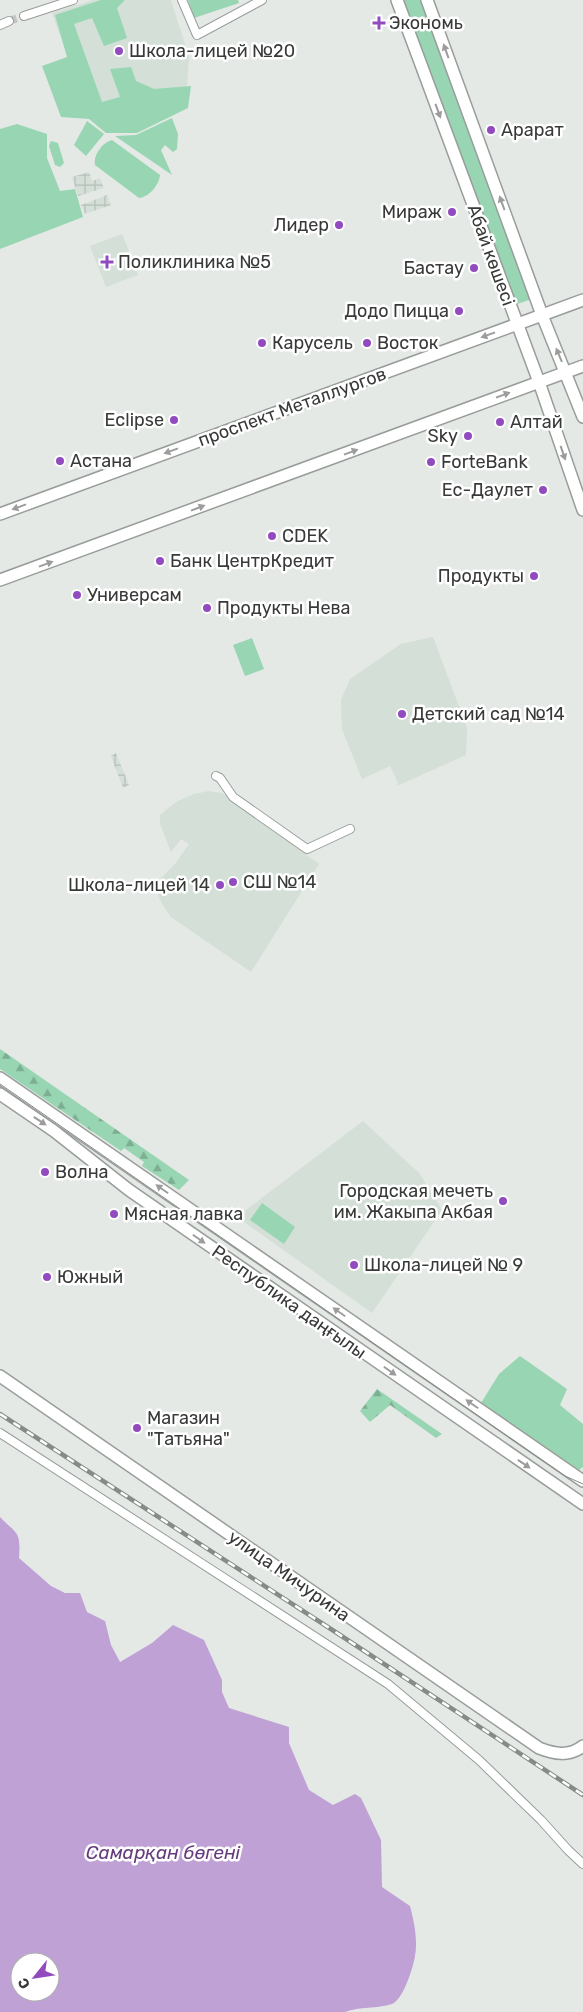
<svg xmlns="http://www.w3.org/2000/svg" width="583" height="2012" font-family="Rubik,sans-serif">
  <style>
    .built { fill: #d3dfd7 }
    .industrial { fill: url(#industrial-grid) }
    .green { fill: #98d5b2 }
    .forest { fill: url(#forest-firs) }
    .water { fill: #bfa1d6; fill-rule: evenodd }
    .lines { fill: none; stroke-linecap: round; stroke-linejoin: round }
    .street-tunnel { stroke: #c2c6c3; stroke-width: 8; stroke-dasharray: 8 4; stroke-linecap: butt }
    .street-casing { stroke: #989d9a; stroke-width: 10 }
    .secondary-casing { stroke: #989d9a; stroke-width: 14 }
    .street { stroke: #fff; stroke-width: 8 }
    .secondary { stroke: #fff; stroke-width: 11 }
    .tram { stroke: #878b88; stroke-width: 1 }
    .rail-casing { stroke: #878b88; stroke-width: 4.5 }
    .rail { stroke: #fff; stroke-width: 2.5; stroke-dasharray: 8; stroke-linecap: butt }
    .oneway { fill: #9c9c9c }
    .poi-dot { fill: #924bbe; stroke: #fff; stroke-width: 2 }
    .labels { text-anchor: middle; stroke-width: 5; stroke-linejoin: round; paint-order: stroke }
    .poi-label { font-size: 18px; fill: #383a38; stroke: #fff; text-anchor: start }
    .street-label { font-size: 18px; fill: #383a38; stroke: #fff }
    .water-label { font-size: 19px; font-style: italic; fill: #653d7f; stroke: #fff }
  </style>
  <defs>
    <pattern id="industrial-grid" width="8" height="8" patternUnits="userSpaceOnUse" patternTransform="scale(1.25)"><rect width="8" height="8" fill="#d3dfd7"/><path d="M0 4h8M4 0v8" fill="none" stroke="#b6c0b9"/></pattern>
    <pattern id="forest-firs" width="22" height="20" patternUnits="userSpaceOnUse" patternTransform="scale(1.25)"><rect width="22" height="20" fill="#98d5b2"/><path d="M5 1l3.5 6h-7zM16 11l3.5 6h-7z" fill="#7dae92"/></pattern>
  </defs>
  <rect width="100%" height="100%" fill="#e4e9e6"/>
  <g class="built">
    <path d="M93 0H171L189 57 187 86 93 113 65 49 52 13Z"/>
    <path d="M122 234 129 251 113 258 116 265 132 259 138 275 106 287 90 246Z"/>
    <path d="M433 637 467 728 466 755 397 786 398 783 390 766 362 779 342 729 341 700 350 679 401 644Z"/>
    <path d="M209 791 222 793 319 864 251 972 171 917 162 904 155 887 161 878 175 864 189 844 181 839 171 852 160 824V815L176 802 194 794Z"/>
    <path d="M363 1121 420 1174 442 1210 372 1313 237 1217Z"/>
  </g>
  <g class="industrial">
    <path d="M89 172 92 181 100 178 104 188 78 196 72 177Z"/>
    <path d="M107 195 111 205 85 214 81 205Z"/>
    <path d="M116 753 129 785 123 788 111 756Z"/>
  </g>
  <g class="green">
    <path d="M101 0H125L117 8 127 38 104 46 92 18 74 24 102 102 120 97 110 69 131 67 136 81 154 89 191 86 188 108 137 133H106L89 119 61 117 42 66 67 57 55 15Z"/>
    <path d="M188 0H238L239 3 194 18Z"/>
    <path d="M403 0H423L532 299 514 305Z"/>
    <path d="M172 118 178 134 177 149 173 152 165 145 161 150 172 175 115 136 136 135Z"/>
    <path d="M87 121 104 134 86 156 74 145Z"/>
    <path d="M17 124 47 134V158L60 191 75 189 83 217 0 249V129Z"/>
    <path d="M112 140 160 175C159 185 149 197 139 198L95 165C93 155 102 143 112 140Z"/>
    <path d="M51 141 58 143 64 163 60 167 55 165 49 146Z"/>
    <path d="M252 638 264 669 245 676 233 645Z"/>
    <path d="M262 1203 295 1227 284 1244 250 1220Z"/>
    <path d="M520 1356 567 1389 560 1405 583 1424V1467L579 1470 481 1403 499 1374Z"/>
  </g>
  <g class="forest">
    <path d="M0 1049 189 1180 179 1190 142 1166 144 1162 124 1148 121 1151 0 1069Z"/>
    <path d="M377 1389 442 1434 436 1438 390 1405 370 1422 360 1411Z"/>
  </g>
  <path class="water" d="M0 1517C17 1535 21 1530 19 1558L51 1586 65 1593H80L87 1612 105 1621 111 1645 120 1662 152 1643 173 1625 204 1640 222 1680V1692L229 1708 289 1727V1743L309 1790 333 1805 355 1794 361 1798 381 1840 382 1887 410 1906C414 1921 418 1941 415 1956 413 1968 403 2000 392 2004 377 2009 360 2006 345 2012H0ZM20 1962H50V1992H20Z"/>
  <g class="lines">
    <path class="street-tunnel" d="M9 21 24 16"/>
    <defs>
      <g id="street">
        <path d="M182 0 197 35 262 0"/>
        <path d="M24 16 73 0"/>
        <path d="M0 25 9 21"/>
        <path d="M216 776 220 778 233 797 307 849 350 829"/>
        <path d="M0 1433 388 1684 479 1760 541 1820 568 1850 583 1864"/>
      </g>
      <g id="secondary">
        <path d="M397 0 539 382 583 510"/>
        <path d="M427 0 542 315 583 417"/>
        <path d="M0 514 583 300"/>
        <path d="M0 580 583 366"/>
        <path d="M0 1078 583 1481"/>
        <path d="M0 1094 54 1131 129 1190 583 1504"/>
        <path d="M0 1376 539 1748C554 1754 569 1757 583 1746"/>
      </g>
    </defs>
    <use href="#street" class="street-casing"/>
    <use href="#secondary" class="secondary-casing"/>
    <use href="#street" class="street"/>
    <use href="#secondary" class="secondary"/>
    <path class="tram" d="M0 1084 565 1476 583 1484"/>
    <defs>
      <path id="rail" d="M0 1414 337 1633 583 1795"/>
    </defs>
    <use href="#rail" class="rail-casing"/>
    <use href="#rail" class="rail"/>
  </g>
  <defs><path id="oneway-solid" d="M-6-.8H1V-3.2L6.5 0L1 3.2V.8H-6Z" transform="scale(1.25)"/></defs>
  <g class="oneway">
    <use href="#oneway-solid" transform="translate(446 51) rotate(-110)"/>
    <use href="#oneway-solid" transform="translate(438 111) rotate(70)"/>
    <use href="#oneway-solid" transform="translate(502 203) rotate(-110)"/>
    <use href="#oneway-solid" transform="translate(488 335) rotate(160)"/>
    <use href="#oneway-solid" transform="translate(559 355) rotate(-113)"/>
    <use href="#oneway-solid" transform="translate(503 395) rotate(-20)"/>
    <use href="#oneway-solid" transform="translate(171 451) rotate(160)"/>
    <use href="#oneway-solid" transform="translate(351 452) rotate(-20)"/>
    <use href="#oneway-solid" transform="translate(563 453) rotate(71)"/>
    <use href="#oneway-solid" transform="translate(19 507) rotate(160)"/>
    <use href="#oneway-solid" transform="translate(198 508) rotate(-21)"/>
    <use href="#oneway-solid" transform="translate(46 564) rotate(-20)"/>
    <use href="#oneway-solid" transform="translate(40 1121) rotate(34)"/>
    <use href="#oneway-solid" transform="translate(162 1189) rotate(-145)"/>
    <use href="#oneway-solid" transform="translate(199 1239) rotate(35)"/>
    <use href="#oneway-solid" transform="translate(339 1312) rotate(-145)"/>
    <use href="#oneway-solid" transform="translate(390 1371) rotate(35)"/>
    <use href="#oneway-solid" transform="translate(472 1404) rotate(-145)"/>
    <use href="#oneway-solid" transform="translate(524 1464) rotate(34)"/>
  </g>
  <g class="poi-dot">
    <path d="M376.5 15.5h5v5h5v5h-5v5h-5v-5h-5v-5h5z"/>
    <circle cx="119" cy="51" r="5"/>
    <circle cx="491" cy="130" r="5"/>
    <circle cx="452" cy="212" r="5"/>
    <circle cx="339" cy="225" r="5"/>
    <path d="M104.5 254.5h5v5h5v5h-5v5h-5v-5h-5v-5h5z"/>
    <circle cx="474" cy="268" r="5"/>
    <circle cx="459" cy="311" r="5"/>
    <circle cx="262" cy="343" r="5"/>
    <circle cx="367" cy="343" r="5"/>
    <circle cx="174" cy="420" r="5"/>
    <circle cx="500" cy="422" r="5"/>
    <circle cx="468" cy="436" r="5"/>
    <circle cx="60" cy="461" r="5"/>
    <circle cx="431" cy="462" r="5"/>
    <circle cx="543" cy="490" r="5"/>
    <circle cx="272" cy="536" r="5"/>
    <circle cx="160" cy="561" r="5"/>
    <circle cx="534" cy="576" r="5"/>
    <circle cx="77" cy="595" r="5"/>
    <circle cx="207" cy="608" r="5"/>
    <circle cx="402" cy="714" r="5"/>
    <circle cx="233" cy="882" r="5"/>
    <circle cx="220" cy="885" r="5"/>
    <circle cx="45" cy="1172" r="5"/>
    <circle cx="503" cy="1201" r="5"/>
    <circle cx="114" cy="1214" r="5"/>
    <circle cx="354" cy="1265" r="5"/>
    <circle cx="47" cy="1277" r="5"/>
    <circle cx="137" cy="1428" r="5"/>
  </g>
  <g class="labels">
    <g class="poi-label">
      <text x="389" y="29">Экономь</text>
      <text x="129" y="57">Школа-лицей №20</text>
      <text x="501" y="136">Арарат</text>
      <text x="442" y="218" text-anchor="end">Мираж</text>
      <text x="329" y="231" text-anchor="end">Лидер</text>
      <text x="118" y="268">Поликлиника №5</text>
      <text x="464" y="274" text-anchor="end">Бастау</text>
      <text x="449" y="317" text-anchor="end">Додо Пицца</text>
      <text x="272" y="349">Карусель</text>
      <text x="377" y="349">Восток</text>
      <text x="164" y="426" text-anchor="end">Eclipse</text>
      <text x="510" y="428">Алтай</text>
      <text x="458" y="442" text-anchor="end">Sky</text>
      <text x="70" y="467">Астана</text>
      <text x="441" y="468">ForteBank</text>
      <text x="533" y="496" text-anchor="end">Ес-Даулет</text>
      <text x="282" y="542">CDEK</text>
      <text x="170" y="567">Банк ЦентрКредит</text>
      <text x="524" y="582" text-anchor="end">Продукты</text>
      <text x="87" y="601">Универсам</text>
      <text x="217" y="614">Продукты Нева</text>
      <text x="412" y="720">Детский сад №14</text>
      <text x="243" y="888">СШ №14</text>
      <text x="210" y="891" text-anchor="end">Школа-лицей 14</text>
      <text x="55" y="1178">Волна</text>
      <text x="493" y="1197" text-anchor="end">Городская мечеть<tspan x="493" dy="21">им. Жакыпа Акбая</tspan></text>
      <text x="124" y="1220">Мясная лавка</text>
      <text x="364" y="1271">Школа-лицей № 9</text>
      <text x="57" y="1283">Южный</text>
      <text x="147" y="1424">Магазин<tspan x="147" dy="21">"Татьяна"</tspan></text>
    </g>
    <g class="street-label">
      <text transform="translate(491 255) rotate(70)" y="6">Абай көшесі</text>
      <text transform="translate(292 407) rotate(-20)" y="6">проспект Металлургов</text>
      <text transform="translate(289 1302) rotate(35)" y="6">Республика даңғылы</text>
      <text transform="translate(289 1576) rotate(35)" y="6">улица Мичурина</text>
    </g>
    <g class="water-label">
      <text x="163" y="1859">Самарқан бөгені</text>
    </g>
  </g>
  <g transform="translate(35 1977) rotate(240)"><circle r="24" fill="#ffffff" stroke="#afb0af"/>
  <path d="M0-4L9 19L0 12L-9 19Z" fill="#924bbe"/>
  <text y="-8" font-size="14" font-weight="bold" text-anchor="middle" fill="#383a38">С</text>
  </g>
</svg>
